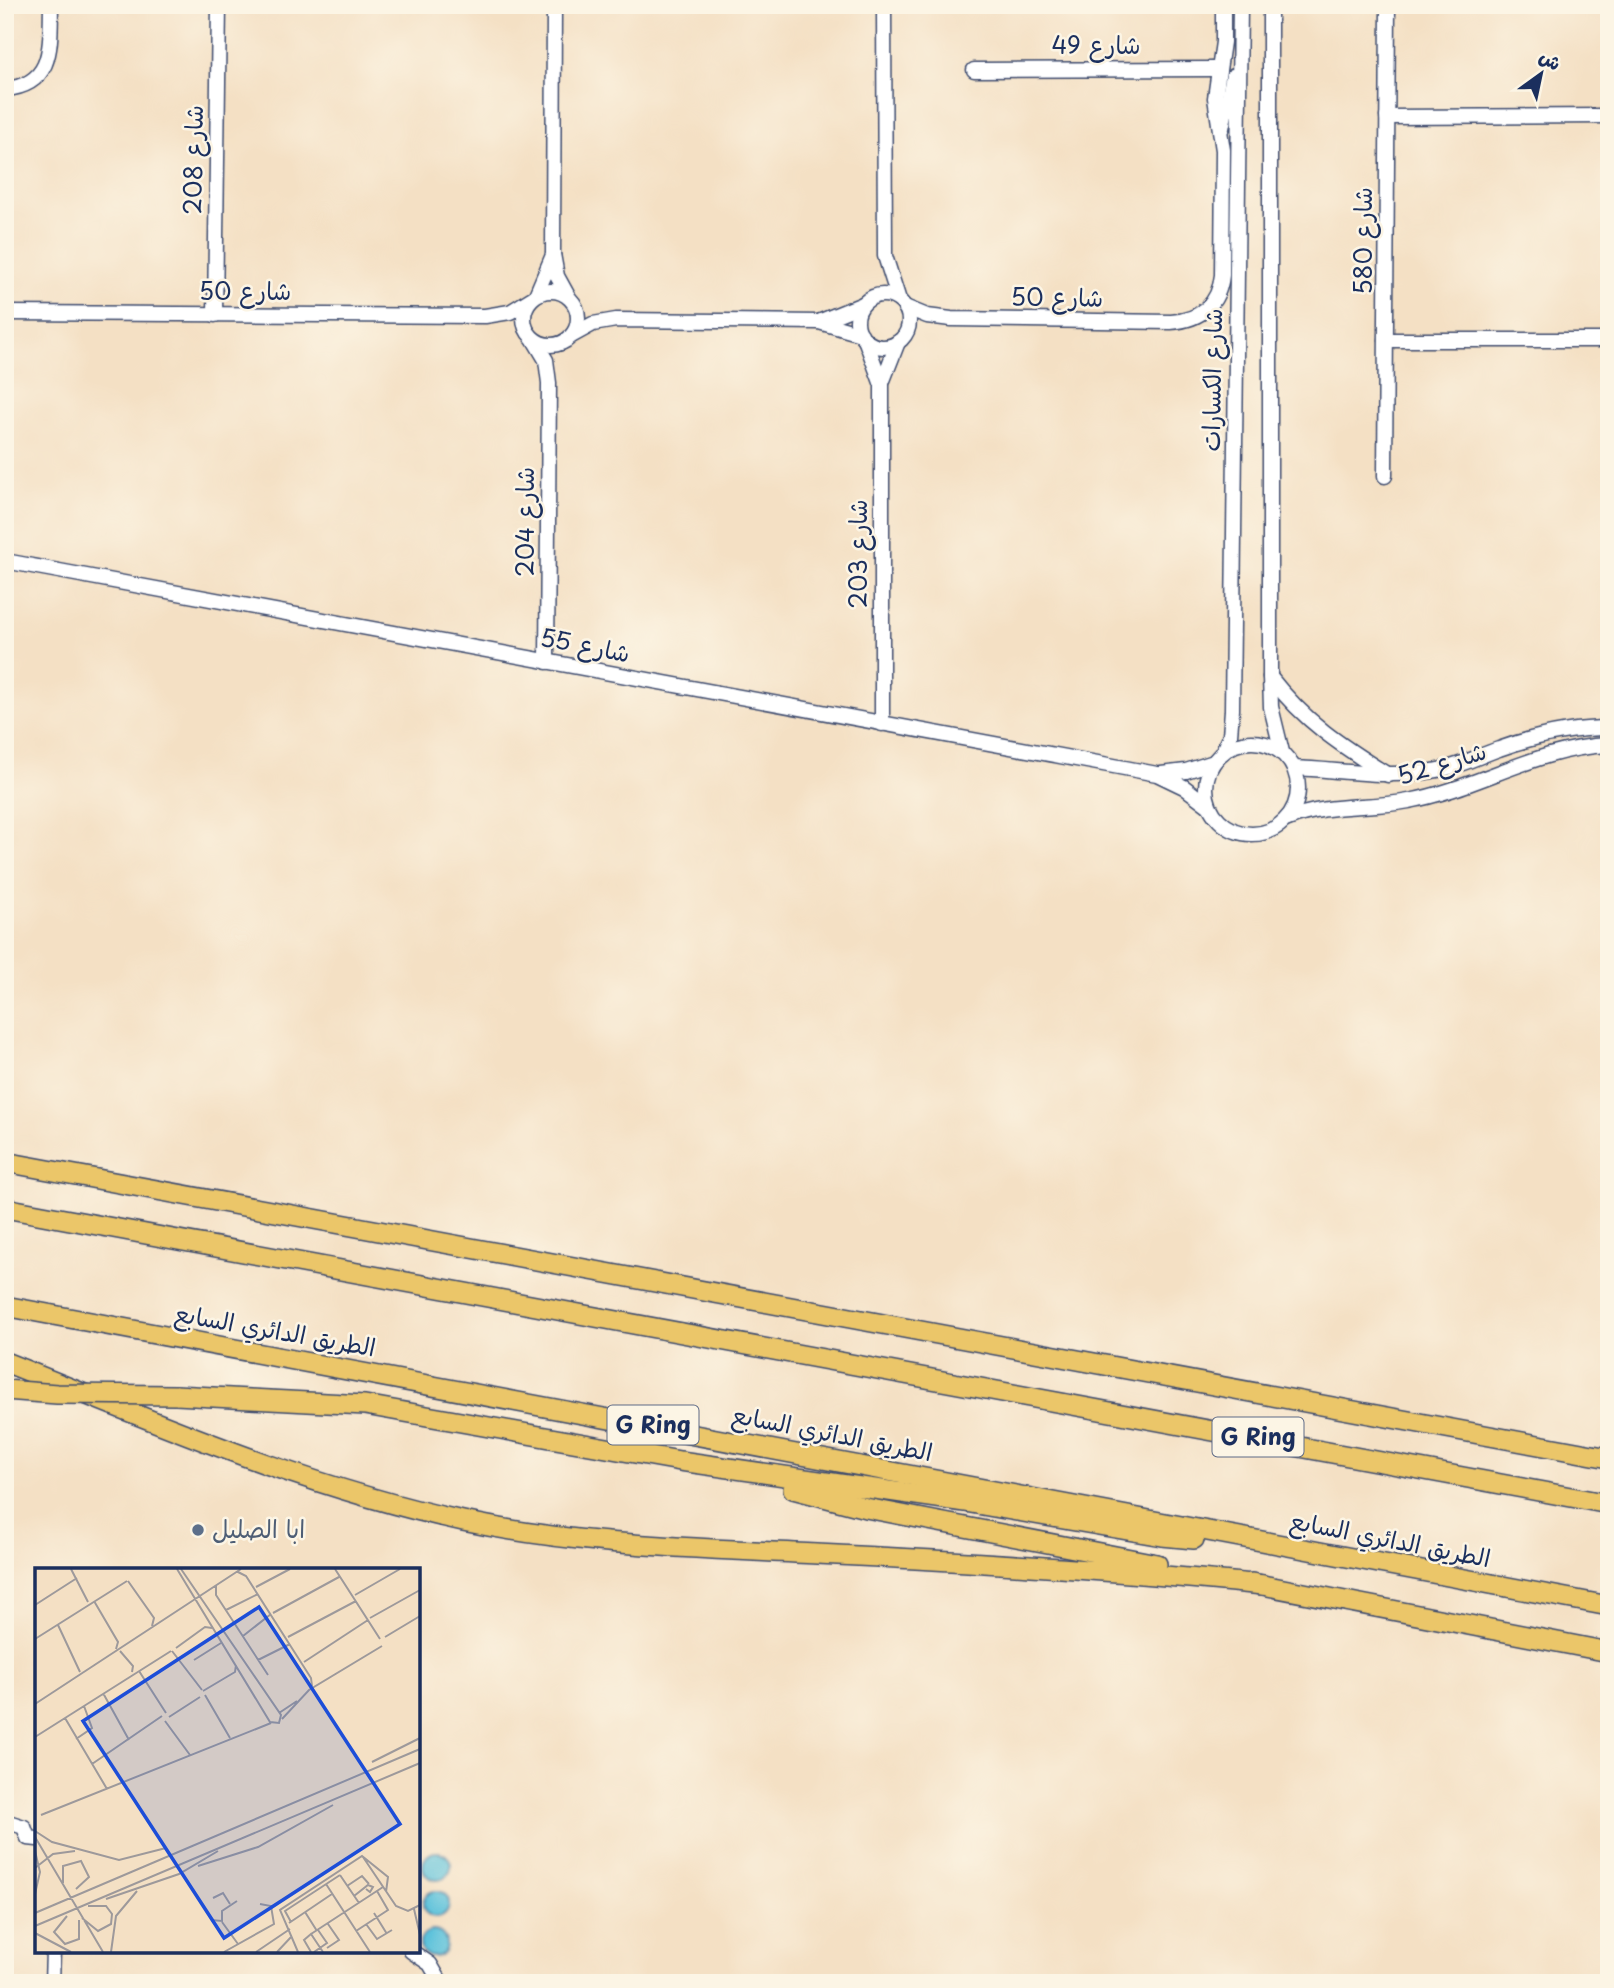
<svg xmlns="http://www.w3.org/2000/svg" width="1614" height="1988" font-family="'Playpen Sans','Playpen Sans Arabic',sans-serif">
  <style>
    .water { fill: #5dc2db; stroke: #3c789c; stroke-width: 2 }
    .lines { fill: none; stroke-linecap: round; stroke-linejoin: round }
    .minor-casing { stroke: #3c4a6d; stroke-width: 17 }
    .highway-casing { stroke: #3c4a6d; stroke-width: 22 }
    .minor { stroke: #fff; stroke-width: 14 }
    .highway { stroke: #ebc669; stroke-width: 19 }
    .highway-bridge-casing { stroke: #3c4a6d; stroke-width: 22; stroke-linecap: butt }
    .highway-bridge { stroke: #ebc669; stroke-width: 19 }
    .service-dot { fill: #5c6f8a; stroke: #fcf5e5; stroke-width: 2.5 }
    .labels { text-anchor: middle; stroke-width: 5; stroke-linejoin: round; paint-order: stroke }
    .shield { fill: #fcf5e5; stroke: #5e6a86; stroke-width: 2 }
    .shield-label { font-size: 23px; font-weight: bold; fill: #1b2f5e }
    .street-label { font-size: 24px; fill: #1b2f5e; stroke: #fcf5e5 }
    .service-label { font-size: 24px; fill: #4e5e75; stroke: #fcf5e5; text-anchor: start }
    .inset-road { fill: none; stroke: #9d999b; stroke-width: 2 }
    .view { fill: #1d4ed8; fill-opacity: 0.15; stroke: #1d4ed8; stroke-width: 3.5 }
    .inset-edge { fill: none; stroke: #1b2f5e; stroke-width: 3.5 }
  </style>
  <rect width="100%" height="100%" fill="#fcf5e5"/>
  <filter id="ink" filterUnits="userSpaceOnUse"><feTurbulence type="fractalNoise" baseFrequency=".0143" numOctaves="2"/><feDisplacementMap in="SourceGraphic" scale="14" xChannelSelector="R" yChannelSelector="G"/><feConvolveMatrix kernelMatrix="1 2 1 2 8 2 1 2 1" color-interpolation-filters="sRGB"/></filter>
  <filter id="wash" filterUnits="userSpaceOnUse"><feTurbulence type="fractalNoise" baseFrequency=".00686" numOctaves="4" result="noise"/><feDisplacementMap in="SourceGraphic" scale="28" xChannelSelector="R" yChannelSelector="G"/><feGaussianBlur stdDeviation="1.57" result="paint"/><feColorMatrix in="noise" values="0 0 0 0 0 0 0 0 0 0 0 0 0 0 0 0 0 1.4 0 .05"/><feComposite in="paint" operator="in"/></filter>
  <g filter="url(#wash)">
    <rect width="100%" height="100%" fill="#f4e0c4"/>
    <g class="water">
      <circle cx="437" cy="1866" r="14"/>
      <circle cx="436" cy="1904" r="13"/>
      <circle cx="433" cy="1944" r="13"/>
    </g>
  </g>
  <g filter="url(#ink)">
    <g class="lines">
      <defs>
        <g id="minor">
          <path d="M554 5 553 254 557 276 568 296"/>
          <path d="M884 5 885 256 899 300"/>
          <path d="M1270 5V677L1271 707 1282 752"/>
          <path d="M974 70 1219 69"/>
          <path d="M5 89C55 85 50 44 51 5"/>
          <path d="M1387 117 1609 116"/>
          <path d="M1222 128 1233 76"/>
          <circle cx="551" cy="318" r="27"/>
          <path d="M536 295 553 255"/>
          <circle cx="883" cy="321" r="26"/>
          <path d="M905 307 927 316 951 319 1171 322C1201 320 1219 304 1222 275L1223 150 1215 98 1223 42V5"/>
          <path d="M5 313 485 316 510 312 531 299"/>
          <path d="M215 315 219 5"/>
          <path d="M821 321 863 304"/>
          <path d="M573 335 593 324 616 320 819 322 861 334"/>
          <path d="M865 339 882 385V724"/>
          <path d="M534 340 546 360 549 383 547 662"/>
          <path d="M1386 340H1609"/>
          <path d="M882 383 898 342"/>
          <path d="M1385 476 1388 5"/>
          <path d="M5 561 1157 774 1184 787 1209 806"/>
          <path d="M1270 677C1305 722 1340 745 1388 775"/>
          <circle cx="1252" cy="788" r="46"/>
          <path d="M1222 753 1230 735 1232 710 1240 5"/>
          <path d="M1294 768C1345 770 1393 780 1443 769 1462 765 1481 755 1499 749 1535 736 1570 728 1609 728"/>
          <path d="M1161 774 1186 771 1214 762"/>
          <path d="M1288 819C1328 803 1367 809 1409 801 1479 788 1535 748 1609 745"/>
          <path d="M5 1821 24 1827 28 1838 37 1839"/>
          <path d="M411 1951 430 1964 441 1983"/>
          <path d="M52 1983 53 1951"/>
        </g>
        <g id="highway">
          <path d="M5 1162 1609 1458"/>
          <path d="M5 1208 1609 1504"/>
          <path d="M5 1306 1609 1606"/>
          <path d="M5 1362C156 1422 304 1487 463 1521 580 1546 699 1548 817 1554 966 1561 1115 1570 1263 1585"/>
          <path d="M176 1395 365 1405 680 1461 965 1502 1162 1536 1194 1539"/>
          <path d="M793 1489 866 1508 1157 1564"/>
          <path d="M1252 1583 1609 1652"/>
        </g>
      </defs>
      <use href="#minor" class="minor-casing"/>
      <use href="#highway" class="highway-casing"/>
      <use href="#minor" class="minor"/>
      <use href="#highway" class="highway"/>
      <defs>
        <path id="highway-bridge" d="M5 1390 57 1394 176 1395"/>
      </defs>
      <use href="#highway-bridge" class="highway-bridge-casing"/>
      <use href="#highway-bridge" class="highway-bridge"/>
    </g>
  </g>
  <circle class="service-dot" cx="198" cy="1530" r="7"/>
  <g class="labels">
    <g class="shield">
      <rect x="607.5" y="1405.5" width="91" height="39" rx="5"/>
      <rect x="1212.5" y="1417.5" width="91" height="39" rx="5"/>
    </g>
    <g class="shield-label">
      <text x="653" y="1433">G Ring</text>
      <text x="1258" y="1445">G Ring</text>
    </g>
    <g class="street-label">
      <text x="1096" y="54">شارع 49</text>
      <text transform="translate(194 160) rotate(-89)" y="8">شارع 208</text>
      <text transform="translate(1364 241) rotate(-90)" y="8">شارع 580</text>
      <text x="245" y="300">شارع 50</text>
      <text transform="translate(1057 298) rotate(1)" y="8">شارع 50</text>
      <text transform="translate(1213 380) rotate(-89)" y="8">شارع الكسارات</text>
      <text transform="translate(526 522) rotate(-90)" y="8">شارع 204</text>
      <text transform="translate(859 554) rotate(-90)" y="8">شارع 203</text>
      <text transform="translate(585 646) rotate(11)" y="8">شارع 55</text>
      <text transform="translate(1442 764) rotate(-17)" y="8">شارع 52</text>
      <text transform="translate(275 1331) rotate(10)" y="8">الطريق الدائري السابع</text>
      <text transform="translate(832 1434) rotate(11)" y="8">الطريق الدائري السابع</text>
      <text transform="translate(1390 1540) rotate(11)" y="8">الطريق الدائري السابع</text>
    </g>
    <g class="service-label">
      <text x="212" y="1538">ابا الصليل</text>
    </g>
  </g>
  <g transform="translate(35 1568)">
    <rect width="385" height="385" fill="#f4e0c4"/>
    <path class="inset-road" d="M36 1 53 34M142 1 235 154 244 155 246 147 146 1M300 1 345 71M203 4 211 8 276 110 277 118M93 13 119 50 117 58M181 18V27L233 107M221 19 255 1M320 27 365 1M59 33 83 74 81 81M0 37 42 10M191 42 223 26M238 45 304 9M335 50 385 22M23 57 45 104M208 68 236 46M253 69 321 33M350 69 385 48M0 71 92 13M141 80 170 59 177 60M85 83 98 98 97 104M137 83 167 122M159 92 186 75M223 92 255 76M269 94 333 52M104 103 131 145M168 123 200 104 201 97M68 125 94 172M170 127 195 170M0 136 206 1M244 145 262 133M134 149 165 129M30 150 72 221M247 151 274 122 347 78M130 153 155 187M0 169 136 83M41 171 57 160 49 138M337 194 385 170M57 196 127 148M11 245 6 247 236 155M0 263 17 274 84 292 131 280M0 269 68 384M0 283 5 304 0 326M328 289 361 338 373 343 385 337M163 298 223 279 298 237M0 300 18 286 40 283M305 307 324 335M28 315V298L46 293 54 309 41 321M291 316 335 384M312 318 327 308 334 316M319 328 333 317 338 319 335 324 331 321M178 330 188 325 195 336M71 331 144 306 183 283M379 341 385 367M270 344 282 363M0 345 385 181M339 345 352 366M32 348 19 364 30 376 44 371V352M47 350 63 363 76 356 77 346 71 338H53M176 352 187 353V343L202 333M187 354 203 376M256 354 250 343 305 307M254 355 297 326M331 356 342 371 357 362M0 358 385 195M321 363 353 342 342 323M0 365 36 384M276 366 348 319M292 380 304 372 293 356M76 384 81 348 102 323M189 384 239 356 236 338 225 336M221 384 255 361M242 384 257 368M263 384 245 342 327 288 353 309 351 324M276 384 269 372 276 366 288 384M279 384 292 375 283 362"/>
    <path class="view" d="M224 39 365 256 189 370 48 153Z"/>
    <rect width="385" height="385" class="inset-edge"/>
  </g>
  <rect width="1614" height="1988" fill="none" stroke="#fcf5e5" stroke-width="28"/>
  <g transform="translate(1541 74) rotate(33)" stroke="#fcf5e5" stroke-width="5" paint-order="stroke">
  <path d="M0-5L12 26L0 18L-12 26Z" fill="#1b2f5e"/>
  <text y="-10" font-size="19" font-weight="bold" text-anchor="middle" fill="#1b2f5e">ش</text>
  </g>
</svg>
